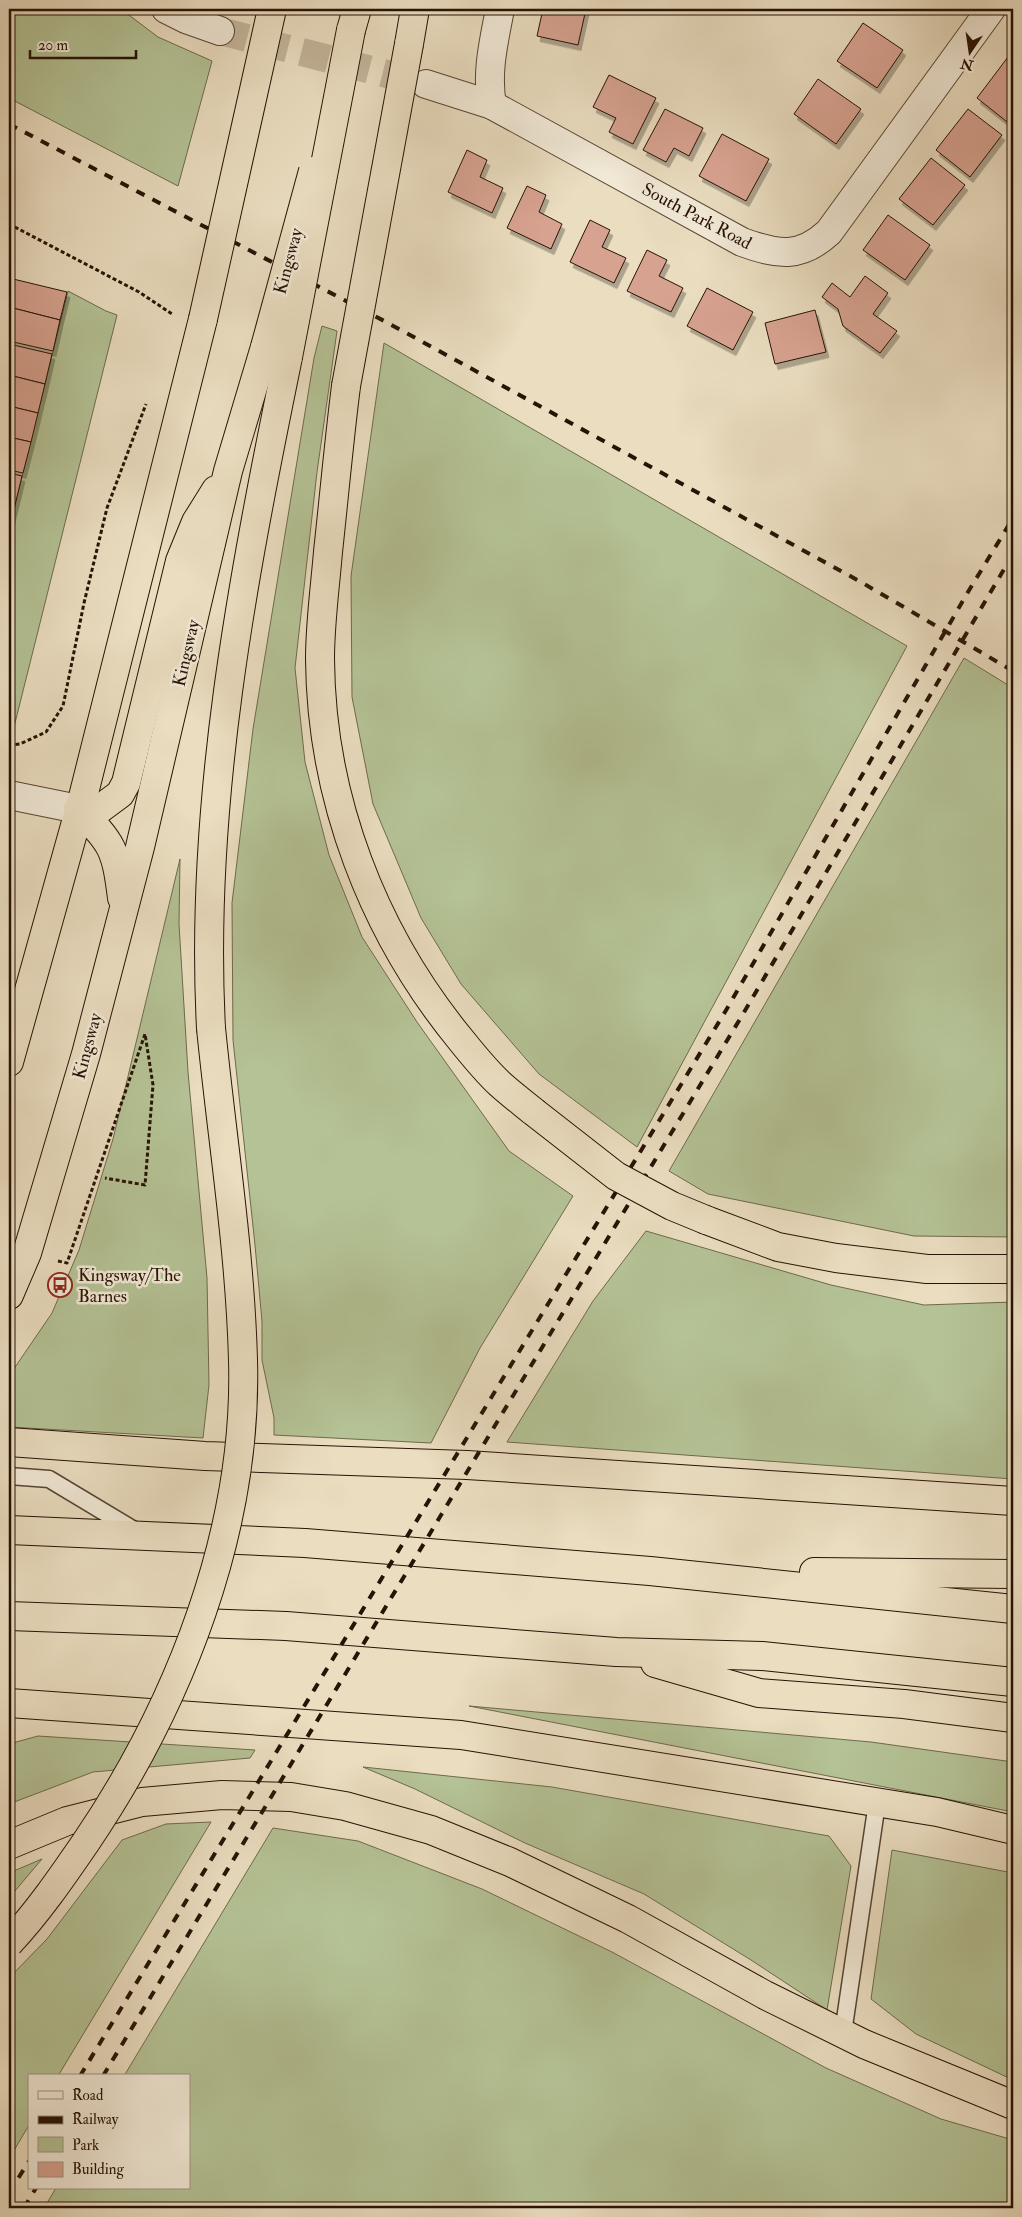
<svg xmlns="http://www.w3.org/2000/svg" width="1022" height="2217" font-family="'IM FELL Double Pica',serif">
  <style>
    .green { fill: #b4c295; stroke: #6e6a4c }
    .building { fill: #d7a290; stroke: #271204; filter: url(#shadow) }
    .lines { fill: none; stroke-linecap: round; stroke-linejoin: round }
    .minor-tunnel { stroke: #c3b49a; stroke-width: 28; stroke-dasharray: 28 14; stroke-linecap: butt }
    .service-casing { stroke: #584533; stroke-width: 19 }
    .minor-casing { stroke: #584533; stroke-width: 30 }
    .trunk-casing { stroke: #271204; stroke-width: 30 }
    .motorway-casing { stroke: #271204; stroke-width: 30 }
    .path { stroke: #271204; stroke-width: 3; stroke-dasharray: 4 2.5; stroke-linecap: butt }
    .service { stroke: #f1e9d6; stroke-width: 16 }
    .minor { stroke: #f1e9d6; stroke-width: 28 }
    .trunk { stroke: #eaddc0; stroke-width: 28 }
    .motorway { stroke: #eaddc0; stroke-width: 28 }
    .rail { stroke: #271204; stroke-width: 4; stroke-dasharray: 9 9; stroke-linecap: butt }
    .trunk-bridge-casing { stroke: #271204; stroke-width: 30; stroke-linecap: butt }
    .motorway-bridge-casing { stroke: #271204; stroke-width: 30; stroke-linecap: butt }
    .trunk-bridge { stroke: #eaddc0; stroke-width: 28 }
    .motorway-bridge { stroke: #eaddc0; stroke-width: 28 }
    .labels { text-anchor: middle; stroke-width: 5; stroke-linejoin: round; paint-order: stroke }
    .street-label { font-size: 18px; fill: #271204; stroke: #f1e9d6 }
    .poi-label { font-size: 18px; fill: #271204; stroke: #f1e9d6; text-anchor: start }
  </style>
  <defs>
    <filter id="shadow"><feDropShadow dx="3" dy="5.5" stdDeviation="0" flood-color="#0004"/></filter>
  </defs>
  <rect width="100%" height="100%" fill="#eaddc0"/>
  <filter id="stains"><feTurbulence type="fractalNoise" baseFrequency=".004" numOctaves="4"/><feColorMatrix values="0 0 0 0 .2 0 0 0 0 .09 0 0 0 0 .02 0 0 0 .5 -.17"/></filter>
  <radialGradient id="worn" r=".72"><stop offset=".6" stop-color="#630" stop-opacity="0"/><stop offset="1" stop-color="#630" stop-opacity=".3"/></radialGradient>
  <g class="green">
    <path d="M9 9H121L158 37 212 61 178 186 9 98Z"/>
    <path d="M68 291 106 311 117 315 14 727 9 728V529Z"/>
    <path d="M322 326 337 331 317 472 295 668 305 762 329 855 362 937 417 1022 509 1151 573 1196 480 1348 431 1443 274 1435V1418L262 1360V1321L255 1245 233 1040 232 903 253 729 314 358Z"/>
    <path d="M384 343 907 646 637 1147 539 1074 461 984 421 918 373 804 352 697 351 576Z"/>
    <path d="M964 658 1013 688V1237L914 1236 708 1194 669 1171Z"/>
    <path d="M180 859 179 924 188 1072 207 1278 209 1385 203 1438 9 1427V1376L52 1313 79 1250 113 1139Z"/>
    <path d="M646 1231 831 1285 924 1305 1013 1302V1479L507 1442 593 1301Z"/>
    <path d="M469 1706 871 1742 1013 1762V1812Z"/>
    <path d="M38 1736 255 1750 250 1758 93 1772 9 1804V1744Z"/>
    <path d="M363 1767 552 1787 829 1836 851 1866 827 2010 751 1960 644 1894 525 1843 415 1789Z"/>
    <path d="M211 1822 58 2076H29V2125L9 2159V1978L47 1939 122 1840 166 1824Z"/>
    <path d="M273 1828 358 1841 482 1889 612 1952 826 2068 941 2119 1013 2140V2208H44L56 2188H189V2076H124Z"/>
    <path d="M892 1850 1013 1873V2080L916 2034 871 1999Z"/>
    <path d="M42 1859 9 1898V1873Z"/>
  </g>
  <g class="building">
    <path d="M543 9H586L578 45 537 36Z"/>
    <path d="M863 23 903 50 877 88 837 61Z"/>
    <path d="M1008 57 1013 61V122L1011 125 977 98Z"/>
    <path d="M609 75 656 98 633 144 609 132 616 118 593 107Z"/>
    <path d="M818 79 861 109 836 144 794 114Z"/>
    <path d="M665 109 703 128 689 156 674 148 666 162 643 150Z"/>
    <path d="M968 109 1002 135 970 177 936 150Z"/>
    <path d="M722 134 769 159 746 201 699 176Z"/>
    <path d="M467 150 487 160 480 177 503 188 492 213 448 192Z"/>
    <path d="M931 158 965 185 933 225 899 199Z"/>
    <path d="M527 186 546 195 539 212 562 224 551 249 507 228Z"/>
    <path d="M888 215 930 245 905 280 863 250Z"/>
    <path d="M590 220 610 230 602 247 626 258 614 283 570 262Z"/>
    <path d="M647 250 667 260 659 276 683 288 671 312 627 291Z"/>
    <path d="M865 276 888 293 873 314 897 331 880 353 843 326 838 309 822 297 832 283 850 297Z"/>
    <path d="M9 278 67 292 60 320 9 307Z"/>
    <path d="M707 288 753 312 733 350 687 326Z"/>
    <path d="M9 307 60 320 53 351 9 341Z"/>
    <path d="M815 310 826 352 775 364 765 323Z"/>
    <path d="M9 344 52 354 45 384 9 375Z"/>
    <path d="M9 375 45 384 38 413 9 406Z"/>
    <path d="M9 406 38 413 31 442 9 437Z"/>
    <path d="M9 437 31 442 23 473 9 470Z"/>
    <path d="M9 473 22 476 15 505 9 504Z"/>
    <path d="M9 504 15 505 9 529Z"/>
  </g>
  <g class="lines">
    <path class="minor-tunnel" d="M220 31 426 84"/>
    <defs>
      <g id="service">
        <path d="M9 1476 49 1479 139 1533"/>
        <path d="M843 2033 877 1803"/>
      </g>
      <g id="minor">
        <path d="M166 9 186 19 220 31"/>
        <path d="M426 84 492 105 742 242C778 255 800 259 829 232L991 9"/>
        <path d="M492 105C486 72 494 41 500 9"/>
        <path d="M9 795 78 809"/>
      </g>
      <g id="trunk">
        <path d="M351 30 357 9"/>
        <path d="M78 809 97 811 120 794 126 783 180 561 196 522 216 490"/>
        <path d="M78 809C113 843 116 850 122 898"/>
        <path d="M9 1062 83 797 203 319"/>
        <path d="M9 1295 27 1253 86 1054 140 847 228 471 265 347"/>
      </g>
      <g id="motorway">
        <path d="M409 44 415 9"/>
        <path d="M346 386C339 441 334 497 328 552 325 588 320 623 320 659 321 798 373 933 461 1040 473 1055 486 1071 500 1084 511 1094 523 1103 534 1112"/>
        <path d="M211 1028C199 803 243 577 288 357"/>
        <path d="M706 1220 778 1247 836 1258 927 1269H1013"/>
        <path d="M9 1442 205 1456 467 1465 1013 1501"/>
        <path d="M9 1530 305 1543 650 1571 1013 1609"/>
        <path d="M814 1572 1013 1574"/>
        <path d="M9 1616 286 1626 616 1652 762 1656 1013 1682"/>
        <path d="M655 1663 759 1693 904 1704 1013 1718"/>
        <path d="M9 1703 461 1735 937 1812 1013 1830"/>
        <path d="M9 1845 67 1821 142 1802 222 1795 291 1797 345 1806 431 1830 510 1862 628 1919 765 1995 864 2044 1013 2105"/>
      </g>
    </defs>
    <use href="#service" class="service-casing"/>
    <use href="#minor" class="minor-casing"/>
    <use href="#trunk" class="trunk-casing"/>
    <use href="#motorway" class="motorway-casing"/>
    <g class="path">
      <path d="M9 224 139 292 172 314"/>
      <path d="M9 745 20 744 46 732 63 706 84 603 107 508 146 404"/>
      <path d="M58 1261 67 1263 145 1034 153 1085 145 1185 105 1178"/>
    </g>
    <use href="#service" class="service"/>
    <use href="#minor" class="minor"/>
    <use href="#trunk" class="trunk"/>
    <use href="#motorway" class="motorway"/>
    <g class="rail">
      <path d="M9 124 388 323 861 582 1013 671"/>
      <path d="M80 2076 725 1012 968 592 1013 518"/>
      <path d="M103 2076 740 1019 1013 554"/>
      <path d="M9 2193 29 2161"/>
      <path d="M24 2208 36 2188"/>
    </g>
    <defs>
      <g id="trunk-bridge">
        <path d="M203 319 272 9"/>
        <path d="M265 347 313 171"/>
      </g>
      <g id="motorway-bridge">
        <path d="M288 357 351 30"/>
        <path d="M346 386 409 44"/>
        <path d="M534 1112 616 1176 672 1206 706 1220"/>
        <path d="M9 1943C38 1912 62 1877 86 1842 180 1703 248 1530 243 1360 240 1249 222 1139 211 1028"/>
      </g>
    </defs>
    <use href="#trunk-bridge" class="trunk-bridge-casing"/>
    <use href="#motorway-bridge" class="motorway-bridge-casing"/>
    <use href="#trunk-bridge" class="trunk-bridge"/>
    <use href="#motorway-bridge" class="motorway-bridge"/>
  </g>
  <defs>
    <symbol id="bus-ring" viewBox="-11 -11 22 22"><circle r="9.5" fill="#f1e9d6" stroke="#8f2418" stroke-width="1.5"/><path d="M-5-6H5V4H4V6H2V4H-2V6H-4V4H-5ZM-3.5-4V0h7V-4ZM-3.5 1.2v1.5H-2V1.2ZM2 1.2v1.5H3.5V1.2Z" fill="#8f2418"/></symbol>
  </defs>
  <g fill-rule="evenodd">
    <use href="#bus-ring" x="46" y="1271" width="28" height="28"/>
  </g>
  <g class="labels">
    <g class="street-label">
      <text transform="translate(697 216) rotate(28)" y="6">South Park Road</text>
      <text transform="translate(288 261) rotate(-75)" y="6">Kingsway</text>
      <text transform="translate(186 653) rotate(-77)" y="6">Kingsway</text>
      <text transform="translate(87 1046) rotate(-75)" y="6">Kingsway</text>
    </g>
    <g class="poi-label">
      <text x="78" y="1281">Kingsway/The<tspan x="78" dy="21">Barnes</tspan></text>
    </g>
  </g>
  <rect width="1022" height="2217" fill="none" stroke="#eaddc0" stroke-width="30"/>
  <rect x="10" y="10" width="1002" height="2197" fill="none" stroke="#271204" stroke-width="2.5"/>
  <rect x="15" y="15" width="992" height="2187" fill="none" stroke="#271204"/>
  <rect x="28" y="2074" width="162" height="115" fill="#f1e9d6" stroke="#a09382"/>
  <rect x="38" y="2091" width="25" height="8" fill="#f1e9d6" stroke="#a09382"/>
  <text x="72" y="2100" font-size="15" fill="#271204">Road</text>
  <rect x="38" y="2116" width="25" height="8" fill="#271204" stroke="#a09382"/>
  <text x="72" y="2124" font-size="15" fill="#271204">Railway</text>
  <rect x="38" y="2137" width="25" height="15" fill="#b4c295" stroke="#a09382"/>
  <text x="72" y="2150" font-size="15" fill="#271204">Park</text>
  <rect x="38" y="2162" width="25" height="15" fill="#d7a290" stroke="#a09382"/>
  <text x="72" y="2174" font-size="15" fill="#271204">Building</text>
  <g transform="translate(970 52) rotate(193)" stroke="#f1e9d6" stroke-width="4" paint-order="stroke">
  <path d="M0-4L9 19L0 12L-9 19Z" fill="#271204"/>
  <text y="-8" font-size="14" font-weight="bold" text-anchor="middle" fill="#271204">N</text>
  </g>
  <path d="M30 50v8h106v-8" fill="none" stroke="#271204" stroke-width="2.5"/>
  <text x="38" y="50" font-size="15" fill="#271204" stroke="#f1e9d6" stroke-width="4" paint-order="stroke">20 m</text>
  <rect width="100%" height="100%" filter="url(#stains)"/>
  <rect width="100%" height="100%" fill="url(#worn)"/>
</svg>
